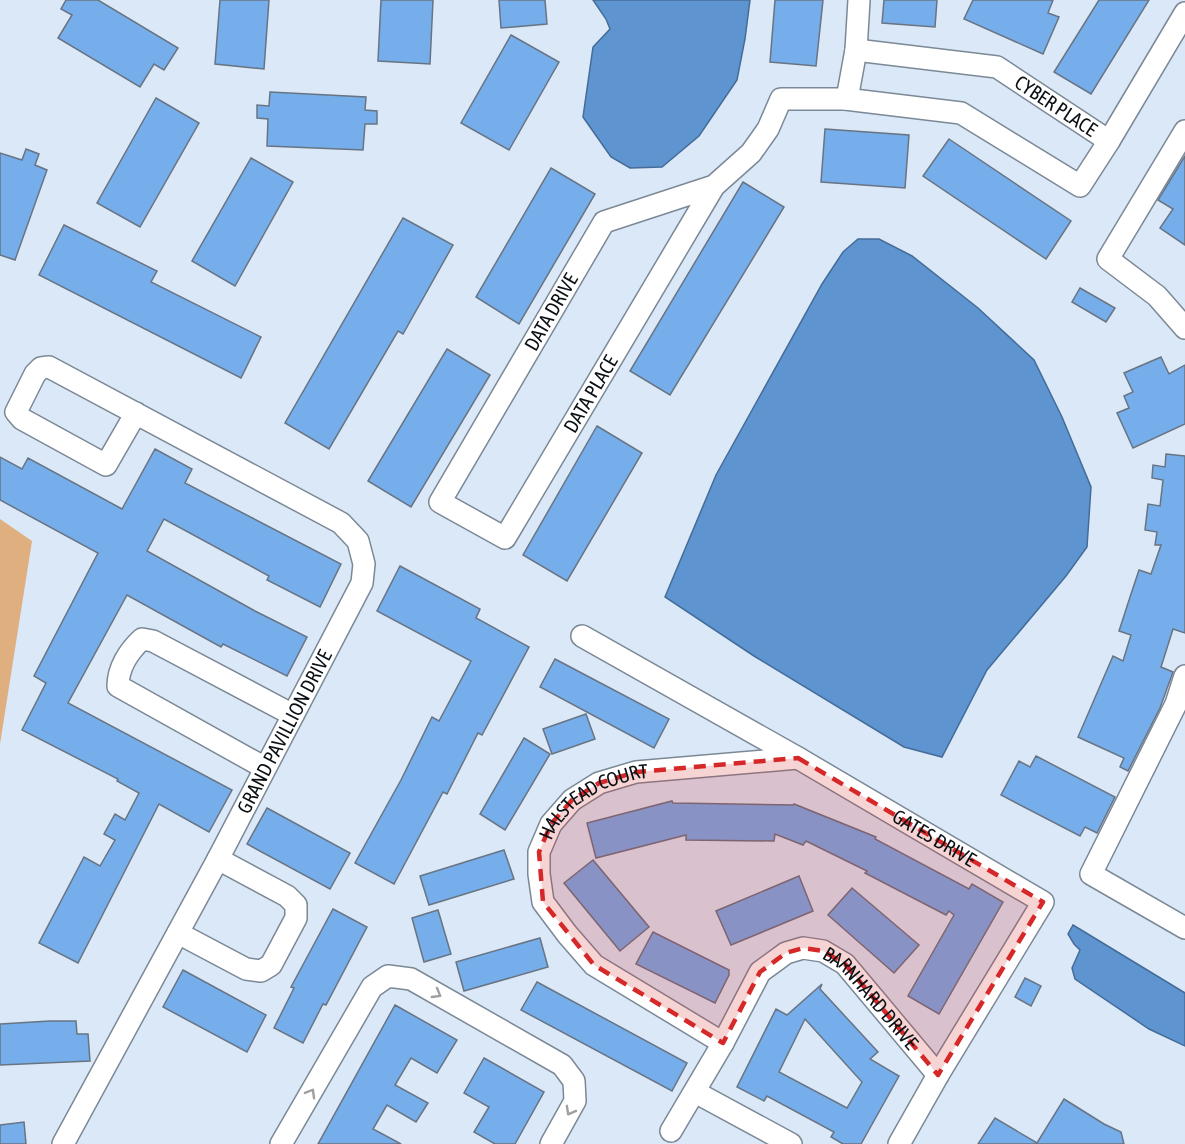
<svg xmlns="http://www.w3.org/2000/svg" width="1185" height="1144" font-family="'Asap Condensed',sans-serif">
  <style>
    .green { fill: #e0af7f }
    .water { fill: #5e94d0; stroke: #456c98; stroke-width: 1.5 }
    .building { fill: #76adeb; stroke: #687482; stroke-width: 1.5; fill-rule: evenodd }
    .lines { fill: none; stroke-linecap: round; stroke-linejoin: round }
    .minor-casing { stroke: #7b8896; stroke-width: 24 }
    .minor { stroke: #fff; stroke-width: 21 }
    .oneway { stroke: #9d9fa1 }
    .marked { fill: #d62828; fill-opacity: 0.2; stroke: #d62828; stroke-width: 4.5; stroke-dasharray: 12 8; stroke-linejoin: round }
    .labels { text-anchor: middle; stroke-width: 6; stroke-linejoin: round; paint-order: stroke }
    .street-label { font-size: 20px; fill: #0b1015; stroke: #fff }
  </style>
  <rect width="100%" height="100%" fill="#dae8f8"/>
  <path class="green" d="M0 519 32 541 0 744Z"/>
  <g class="water">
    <path d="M593 0H750L745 39 737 80 699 136 662 167 630 168 611 157 583 117 593 47 610 29 606 19Z"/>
    <path d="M858 239H879L912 256 978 308 1034 360 1062 417 1091 487 1087 547 1066 576 987 670 942 757 904 747 754 656 665 597 716 475 822 284 843 252Z"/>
    <path d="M1073 925 1185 993V1046L1149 1029 1075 979 1072 968 1080 950 1074 944 1068 934Z"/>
  </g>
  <g class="building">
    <path d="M66 0H98L178 48 164 70 154 64 140 87 58 38 72 15 61 9Z"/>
    <path d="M220 0H269L264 69 215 64Z"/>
    <path d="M381 0H433L430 64 378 61Z"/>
    <path d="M499 0H545L547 24 501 28Z"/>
    <path d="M775 0H823L816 66 770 62Z"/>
    <path d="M884 0H937L935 27 882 23Z"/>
    <path d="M973 0H1053L1048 13 1059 17 1043 54 964 19Z"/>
    <path d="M1099 0H1149L1091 94 1054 72Z"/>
    <path d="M511 35 559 62 509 150 461 123Z"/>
    <path d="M270 92 366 97 365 110 377 111V124H365L363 150 267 146 268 119 257 118V105L269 106Z"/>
    <path d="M156 98 199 123 140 227 97 203Z"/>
    <path d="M825 129 909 135 905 188 821 182Z"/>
    <path d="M949 139 1071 221 1046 259 923 176Z"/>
    <path d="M26 149 39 154 35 165 47 170 15 260 0 255V153L22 160Z"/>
    <path d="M1185 156V245L1160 228 1173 209 1158 200Z"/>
    <path d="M251 158 293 182 235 286 192 261Z"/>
    <path d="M551 168 595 194 519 324 476 297Z"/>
    <path d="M743 182 784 207 670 395 630 371Z"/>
    <path d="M403 218 453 245 403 334 398 331 329 449 285 423Z"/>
    <path d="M64 225 157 271 151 282 261 337 241 378 39 275Z"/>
    <path d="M1080 288 1115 308 1106 322 1072 302Z"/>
    <path d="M447 349 490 375 411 507 368 481Z"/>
    <path d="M1161 357 1169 374 1185 365V424L1133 448 1117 413 1129 408 1124 396 1133 392 1124 373Z"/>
    <path d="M597 426 642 453 567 581 523 555Z"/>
    <path d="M155 449 192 469 185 483 341 564 320 607 267 580 269 576 164 519 147 551 255 611 307 637 287 676 223 644 221 647 127 595 68 703 232 790 209 832 159 804 78 963 39 943 84 857 100 866 115 840 104 834 115 814 125 820 139 793 117 781 118 779 22 730 46 683 34 676 98 553 0 500V457L22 469 28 458 122 509Z"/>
    <path d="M1166 454 1185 456V633L1173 629 1161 667 1173 672 1160 708 1128 771 1120 767 1124 758 1078 737 1113 656 1123 661 1131 635 1119 631 1131 594 1139 570 1151 574 1161 545H1155L1157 532 1145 530 1148 504 1160 506 1163 480 1152 478 1153 465 1165 467Z"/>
    <path d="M400 566 480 609 476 618 529 647 482 735 478 733 447 794 443 792 394 884 355 863 401 780 432 717 439 721 471 661 377 611Z"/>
    <path d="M555 659 669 719 654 748 540 687Z"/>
    <path d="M586 714 595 739 552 754 543 729Z"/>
    <path d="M524 738 550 754 505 830 480 814Z"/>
    <path d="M1036 756 1115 797 1097 833 1085 827 1080 836 1001 795 1019 761 1030 767Z"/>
    <path d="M672 801 673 803 793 805 794 804 876 837 875 839 969 889 972 884 1003 902 939 1014 908 996 954 915 949 911 946 915 865 873 867 871 806 841 803 845 775 834 774 841 686 840V835L596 858 587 823Z"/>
    <path d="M267 808 350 853 330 889 247 844Z"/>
    <path d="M504 850 514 879 429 905 420 876Z"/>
    <path d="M593 860 649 927 620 951 564 883Z"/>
    <path d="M799 876 813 911 731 945 716 911Z"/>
    <path d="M852 888 919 945 894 973 828 915Z"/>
    <path d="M333 909 367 927 326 1005 323 1004 303 1043 274 1028 294 988 291 987Z"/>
    <path d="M438 910 451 954 424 962 412 918Z"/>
    <path d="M653 932 729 970V975L715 1003 636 964Z"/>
    <path d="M540 938 548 967 464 991 456 962Z"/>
    <path d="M183 970 266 1015 247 1052 163 1007Z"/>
    <path d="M1025 978 1041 986 1031 1006 1015 997Z"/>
    <path d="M537 982 687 1063 672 1091 521 1010Z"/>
    <path d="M822 984 820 989 878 1052 870 1059 899 1076 861 1144H843L831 1137 834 1132 767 1096 764 1101 737 1087 776 1009 787 1015ZM805 1019 862 1082 847 1108 779 1072Z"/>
    <path d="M395 1005 457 1040 437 1073 411 1058 395 1085 428 1103 416 1122 387 1105 373 1129 401 1144H318Z"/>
    <path d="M50 1021H76L77 1034H88L90 1061 0 1065V1024Z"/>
    <path d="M484 1058 544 1092 515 1144H495L474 1132 489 1107 464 1093Z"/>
    <path d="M1064 1099 1104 1124 1121 1132 1124 1144H978L995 1118 1037 1143Z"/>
    <path d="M24 1122 26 1144H0V1125Z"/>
  </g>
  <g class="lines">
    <defs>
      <g id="minor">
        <path d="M856 50 859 0"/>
        <path d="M845 99 961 113 1080 186 1109 141"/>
        <path d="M1185 131 1108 259 1157 296 1185 328"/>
        <path id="s1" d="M714 186 604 222 440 502 505 538 714 186 751 153 768 129 781 99H847L856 50 997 67 1109 141 1185 13"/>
        <path id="s2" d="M582 636 798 758 1043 902 938 1075 899 1144"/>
        <path d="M1185 676 1176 704 1091 874 1185 928"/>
        <path d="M265 768 118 686C118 668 129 651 142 639L153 641 293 715"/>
        <path d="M178 933 246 969 261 971 271 965 296 918V905L287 896 218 859"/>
        <path id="s3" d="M723 1043 594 965 567 934 543 902 539 874V852L551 824 572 800 599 783 636 772 798 758"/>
        <path d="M695 1092 791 1144"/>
        <path id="s4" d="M671 1131 723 1043 760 972 786 953 803 948 823 951 845 964 938 1075"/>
        <path id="s5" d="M63 1144 218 859 362 583 364 564 358 541 341 523 49 367 41 368 35 374 16 412 22 419 106 465 136 413"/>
        <path d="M281 1144 372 987 388 976 411 979 562 1065 574 1081 575 1101 551 1144"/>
      </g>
    </defs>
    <use href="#minor" class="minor-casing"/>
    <use href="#minor" class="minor"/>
  </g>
  <defs><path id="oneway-chevron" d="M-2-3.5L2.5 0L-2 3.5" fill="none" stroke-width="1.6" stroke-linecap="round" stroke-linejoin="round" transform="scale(1.5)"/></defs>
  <g class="oneway">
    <use href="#oneway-chevron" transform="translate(437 994) rotate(30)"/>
    <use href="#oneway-chevron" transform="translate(311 1093) rotate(-60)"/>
    <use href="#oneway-chevron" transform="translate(570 1111) rotate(119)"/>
  </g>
  <path class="marked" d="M798 758 1043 902 938 1075 845 964 823 951 803 948 786 953 760 972 723 1043 594 965 543 902 539 852 551 824 572 800 599 783 636 772Z"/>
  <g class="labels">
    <g class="street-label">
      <text dy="7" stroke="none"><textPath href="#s1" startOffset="1364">CYBER PLACE</textPath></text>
      <text transform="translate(551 312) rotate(-60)" y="7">DATA DRIVE</text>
      <text dy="7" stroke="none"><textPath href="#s1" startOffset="682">DATA PLACE</textPath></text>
      <text dy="7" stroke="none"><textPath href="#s5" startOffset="468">GRAND PAVILLION DRIVE</textPath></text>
      <text dy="7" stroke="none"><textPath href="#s3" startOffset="362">HALSTEAD COURT</textPath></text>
      <text dy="7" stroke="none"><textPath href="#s2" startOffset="406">GATES DRIVE</textPath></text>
      <text dy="7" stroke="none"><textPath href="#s4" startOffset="320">BARNHARD DRIVE</textPath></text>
    </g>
  </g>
</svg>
